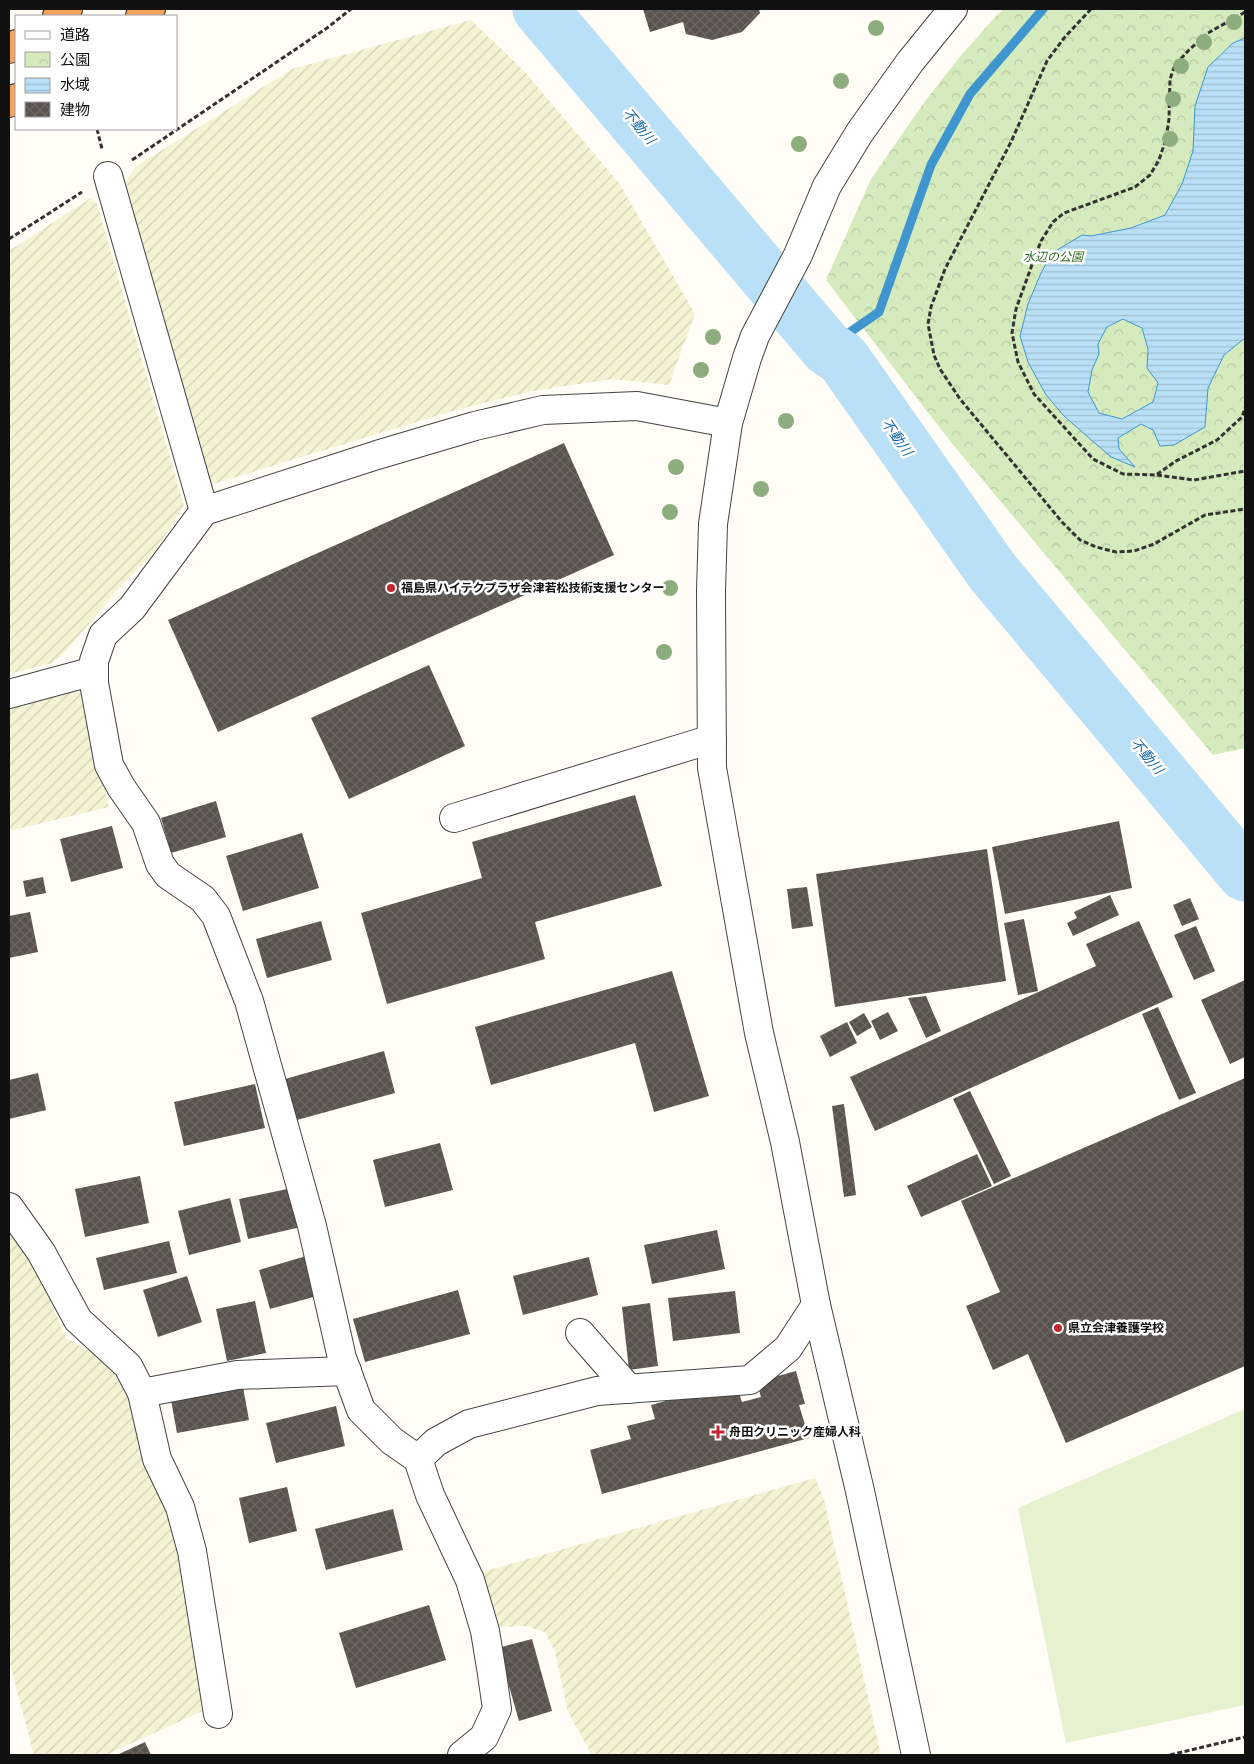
<svg xmlns="http://www.w3.org/2000/svg" width="1254" height="1764" font-family="Literata,'Noto Sans JP',serif">
  <style>
    .farmland { fill: url(#farmland-furrows) }
    .park { fill: url(#park-crowns) }
    .pitch { fill: #e6f2cf }
    .water { fill: url(#water-rules); stroke: #3f96cf; fill-rule: evenodd }
    .lines { fill: none; stroke-linecap: round; stroke-linejoin: round }
    .stream { stroke: #3f96cf; stroke-width: 9 }
    .river { stroke: #b9e0f7; stroke-width: 55 }
    .building { fill: url(#building-cross-hatch) }
    .minor-casing { stroke: #444; stroke-width: 30 }
    .highway-casing { stroke: #222; stroke-width: 30 }
    .path { stroke: #333; stroke-width: 3; stroke-dasharray: 5 2.5; stroke-linecap: butt }
    .minor { stroke: #fff; stroke-width: 28 }
    .highway { stroke: #f5a25d; stroke-width: 28 }
    .tree { fill: #8dad7f }
    .poi-dot { fill: #c4262e; stroke: #fff; stroke-width: 2 }
    .labels { text-anchor: middle; stroke-width: 5; stroke-linejoin: round; paint-order: stroke }
    .park-label { font-size: 12px; font-style: italic; fill: #2f6b1f; stroke: #fff }
    .poi-label { font-size: 12px; font-weight: bold; fill: #111; stroke: #fff; text-anchor: start }
    .water-label { font-size: 14px; font-style: italic; fill: #1768a6; stroke: #fff }
  </style>
  <defs>
    <pattern id="farmland-furrows" width="10" height="10" patternUnits="userSpaceOnUse" patternTransform="scale(1.25)"><rect width="10" height="10" fill="#f6f3d4"/><path d="M-1 1l2-2M0 10L10 0M9 11l2-2" fill="none" stroke="#d2cfb5"/></pattern>
    <pattern id="park-crowns" width="20" height="18" patternUnits="userSpaceOnUse" patternTransform="scale(1.25)"><rect width="20" height="18" fill="#d5ebbd"/><path d="M2 6a3 3 0 1 1 6 0M12 15a3 3 0 1 1 6 0" fill="none" stroke="#b6c8a1"/></pattern>
    <pattern id="water-rules" width="6" height="5" patternUnits="userSpaceOnUse" patternTransform="scale(1.25)"><rect width="6" height="5" fill="#b9e0f7"/><path d="M0 2.5h6" fill="none" stroke="#9ebfd3"/></pattern>
    <pattern id="building-cross-hatch" width="8" height="8" patternUnits="userSpaceOnUse" patternTransform="scale(1.25)"><rect width="8" height="8" fill="#5a524d"/><path d="M0 0l8 8M0 8l8-8" fill="none" stroke="#6d6662"/></pattern>
  </defs>
  <rect width="100%" height="100%" fill="#fffdf5"/>
  <g class="farmland">
    <path d="M471 20 524 71 619 183 695 314 669 385 612 379 532 391 452 411 207 486 126 182 135 167 292 69Z"/>
    <path d="M91 198 97 204 184 506 152 555 121 586 65 652 52 663 9 674V251Z"/>
    <path d="M62 689 82 692 109 807 9 831V703Z"/>
    <path d="M9 1223 30 1253 66 1338 108 1362 126 1389 175 1521 207 1709 106 1755H34L9 1660Z"/>
    <path d="M815 1478 824 1499 881 1755H592L568 1712 555 1652 545 1632 525 1626 500 1627 482 1572Z"/>
  </g>
  <path class="park" d="M1004 9H1245V748L1213 755 950 441 826 280 871 179 923 104 958 59 994 18Z"/>
  <path class="pitch" d="M1245 1409V1705L1066 1743 1018 1508Z"/>
  <path class="water" d="M1245 38V338L1224 355 1208 388 1205 427 1174 445 1160 446 1153 430 1141 424 1118 438 1119 449 1135 467 1111 457 1065 417 1046 395 1028 362 1020 336 1028 304 1041 273 1052 253 1082 235 1091 236 1131 228 1165 215 1182 184 1193 151 1195 106 1208 67 1233 43ZM1123 319 1142 328 1148 349 1147 368 1158 383 1153 402 1122 419 1099 413 1088 392 1092 370 1099 354 1098 344 1107 327Z"/>
  <g class="lines">
    <path class="stream" d="M827 348 879 312 931 165 970 94 1043 9"/>
    <path class="river" d="M540 9 827 348 843 359 992 571 1245 874"/>
  </g>
  <g class="building">
    <path d="M643 9H759L760 13 742 32 712 40 686 34 683 22 650 32Z"/>
    <path d="M564 443 614 555 218 732 168 620Z"/>
    <path d="M429 665 465 746 349 799 311 718Z"/>
    <path d="M635 795 662 886 535 922 545 959 387 1004 361 913 482 878 472 842Z"/>
    <path d="M216 801 226 837 171 853 161 818Z"/>
    <path d="M1119 821 1132 888 1005 914 992 847Z"/>
    <path d="M112 826 123 868 71 882 60 839Z"/>
    <path d="M302 833 319 888 243 911 226 856Z"/>
    <path d="M987 849 1006 981 835 1007 816 874Z"/>
    <path d="M43 877 46 893 26 897 23 881Z"/>
    <path d="M807 887 813 926 792 929 787 889Z"/>
    <path d="M1110 895 1119 915 1073 936 1067 923 1077 918 1074 912Z"/>
    <path d="M1190 898 1199 919 1182 926 1173 905Z"/>
    <path d="M30 912 38 952 9 958V916Z"/>
    <path d="M1024 919 1038 991 1018 995 1004 923Z"/>
    <path d="M321 921 332 960 267 978 256 939Z"/>
    <path d="M1139 921 1173 997 875 1131 850 1077 1096 966 1086 944Z"/>
    <path d="M1196 926 1215 971 1194 980 1174 935Z"/>
    <path d="M672 971 709 1096 654 1112 635 1043 491 1085 475 1027Z"/>
    <path d="M1245 980V1057L1230 1064 1201 1000Z"/>
    <path d="M926 996 941 1031 926 1038 908 998Z"/>
    <path d="M1158 1007 1196 1093 1179 1100 1142 1014Z"/>
    <path d="M888 1012 898 1031 880 1040 871 1021Z"/>
    <path d="M864 1013 872 1027 857 1036 849 1022Z"/>
    <path d="M847 1022 857 1043 830 1057 820 1036Z"/>
    <path d="M384 1051 395 1093 297 1120 285 1079Z"/>
    <path d="M38 1073 46 1110 9 1119V1080Z"/>
    <path d="M1245 1078V1366L1066 1443 1028 1354 993 1370 966 1306 1000 1292 961 1201Z"/>
    <path d="M255 1084 265 1128 184 1146 174 1102Z"/>
    <path d="M970 1091 1011 1176 994 1184 953 1099Z"/>
    <path d="M844 1104 856 1195 844 1197 832 1106Z"/>
    <path d="M440 1143 453 1190 385 1207 373 1160Z"/>
    <path d="M977 1154 992 1186 921 1217 907 1186Z"/>
    <path d="M140 1176 149 1223 85 1237 75 1189Z"/>
    <path d="M292 1188 301 1227 248 1239 239 1199Z"/>
    <path d="M230 1198 241 1242 189 1255 178 1211Z"/>
    <path d="M717 1230 725 1269 652 1284 644 1245Z"/>
    <path d="M169 1241 177 1273 104 1290 96 1258Z"/>
    <path d="M306 1256 317 1296 270 1309 259 1270Z"/>
    <path d="M589 1257 598 1295 523 1315 513 1276Z"/>
    <path d="M187 1276 202 1322 158 1337 143 1290Z"/>
    <path d="M458 1290 470 1334 365 1362 353 1319Z"/>
    <path d="M735 1291 740 1333 673 1341 668 1298Z"/>
    <path d="M255 1301 266 1353 227 1361 216 1309Z"/>
    <path d="M650 1303 658 1366 629 1370 622 1307Z"/>
    <path d="M796 1371 805 1404 799 1405 809 1438 602 1494 590 1450 631 1439 627 1426 655 1419 651 1405 725 1385 737 1387 742 1402 761 1397 757 1382Z"/>
    <path d="M243 1387 249 1420 177 1433 171 1400Z"/>
    <path d="M336 1406 345 1446 276 1463 266 1423Z"/>
    <path d="M287 1487 297 1531 249 1543 239 1498Z"/>
    <path d="M393 1509 403 1550 326 1570 315 1529Z"/>
    <path d="M429 1605 446 1660 356 1688 339 1633Z"/>
    <path d="M532 1639 552 1711 519 1721 498 1648Z"/>
    <path d="M145 1742 151 1755H117Z"/>
  </g>
  <g class="lines">
    <defs>
      <g id="minor">
        <path d="M108 176 204 511"/>
        <path d="M9 694 94 671"/>
        <path d="M454 818 712 739"/>
        <path d="M9 1207 41 1252 78 1320 128 1366 142 1393 157 1459 180 1507 192 1551 218 1714"/>
        <path d="M580 1333 629 1389"/>
        <path d="M142 1393 237 1375 347 1371"/>
        <path d="M418 1459 392 1441 361 1410 342 1358 312 1226 249 1001 216 916 203 899 168 875 160 864 146 823 121 787 109 765 94 683V661L103 635 132 608 204 511 377 455 475 426 543 410 637 406 728 423"/>
        <path d="M462 1755 484 1737 497 1709 492 1674 485 1631 470 1580 430 1495 418 1459 436 1442 469 1424 597 1391 750 1380 788 1348 816 1305"/>
        <path d="M916 1755 860 1491 816 1305 785 1142 759 1033 714 779 712 768 711 591 713 524 728 423 747 358 755 336 798 255 827 186 860 132 910 62 953 9"/>
      </g>
      <g id="highway">
        <path d="M57 16 68 9"/>
        <path d="M140 16 151 9"/>
        <path d="M9 49 16 44"/>
        <path d="M9 103 16 98"/>
      </g>
    </defs>
    <use href="#minor" class="minor-casing"/>
    <use href="#highway" class="highway-casing"/>
    <g class="path">
      <path d="M1091 9 1064 38 1047 61 1011 142 945 269 931 307 928 324 934 355 940 369 960 399 1062 522 1080 540 1096 547 1116 552 1134 551 1154 544 1205 515 1245 509"/>
      <path d="M1245 12 1208 33 1189 50 1175 65 1170 79 1169 119 1166 139 1159 160 1150 175 1135 187 1064 213 1053 222 1041 241 1033 262 1016 309 1012 333 1018 362 1034 394 1093 459 1123 474 1156 475 1176 461 1217 440 1242 417 1245 408"/>
      <path d="M97 129 102 149"/>
      <path d="M132 160 327 28 351 9"/>
      <path d="M9 239 82 192"/>
      <path d="M1157 475 1194 480 1245 471"/>
      <path d="M1170 1755 1245 1737"/>
    </g>
    <use href="#minor" class="minor"/>
    <use href="#highway" class="highway"/>
  </g>
  <g class="tree">
    <circle cx="1234" cy="22" r="8"/>
    <circle cx="876" cy="28" r="8"/>
    <circle cx="1204" cy="42" r="8"/>
    <circle cx="1181" cy="66" r="8"/>
    <circle cx="841" cy="81" r="8"/>
    <circle cx="1173" cy="99" r="8"/>
    <circle cx="1170" cy="139" r="8"/>
    <circle cx="799" cy="144" r="8"/>
    <circle cx="713" cy="337" r="8"/>
    <circle cx="701" cy="370" r="8"/>
    <circle cx="786" cy="421" r="8"/>
    <circle cx="676" cy="467" r="8"/>
    <circle cx="761" cy="489" r="8"/>
    <circle cx="670" cy="512" r="8"/>
    <circle cx="670" cy="588" r="8"/>
    <circle cx="664" cy="652" r="8"/>
  </g>
  <g class="poi-dot">
    <circle cx="391" cy="588" r="5"/>
    <circle cx="1058" cy="1328" r="5"/>
    <path d="M715.5 1424.5h5v5h5v5h-5v5h-5v-5h-5v-5h5z"/>
  </g>
  <g class="labels">
    <g class="park-label">
      <text x="1053" y="261">水辺の公園</text>
    </g>
    <g class="poi-label">
      <text x="401" y="592">福島県ハイテクプラザ会津若松技術支援センター</text>
      <text x="1068" y="1332">県立会津養護学校</text>
      <text x="729" y="1436">舟田クリニック産婦人科</text>
    </g>
    <g class="water-label">
      <text transform="translate(639 126) rotate(50)" y="5">不動川</text>
      <text transform="translate(897 437) rotate(55)" y="5">不動川</text>
      <text transform="translate(1147 756) rotate(50)" y="5">不動川</text>
    </g>
  </g>
  <rect width="1254" height="1764" fill="none" stroke="#111111" stroke-width="20"/>
  <rect x="15" y="15" width="162" height="115" fill="#ffffff" stroke="#a0a0a0"/>
  <rect x="25" y="31" width="25" height="8" fill="#ffffff" stroke="#a0a0a0"/>
  <text x="60" y="40" font-size="15" fill="#111111">道路</text>
  <rect x="25" y="52" width="25" height="15" fill="url(#park-crowns)" stroke="#a0a0a0"/>
  <text x="60" y="65" font-size="15" fill="#111111">公園</text>
  <rect x="25" y="78" width="25" height="15" fill="url(#water-rules)" stroke="#a0a0a0"/>
  <text x="60" y="90" font-size="15" fill="#111111">水域</text>
  <rect x="25" y="102" width="25" height="15" fill="url(#building-cross-hatch)" stroke="#a0a0a0"/>
  <text x="60" y="115" font-size="15" fill="#111111">建物</text>
</svg>
